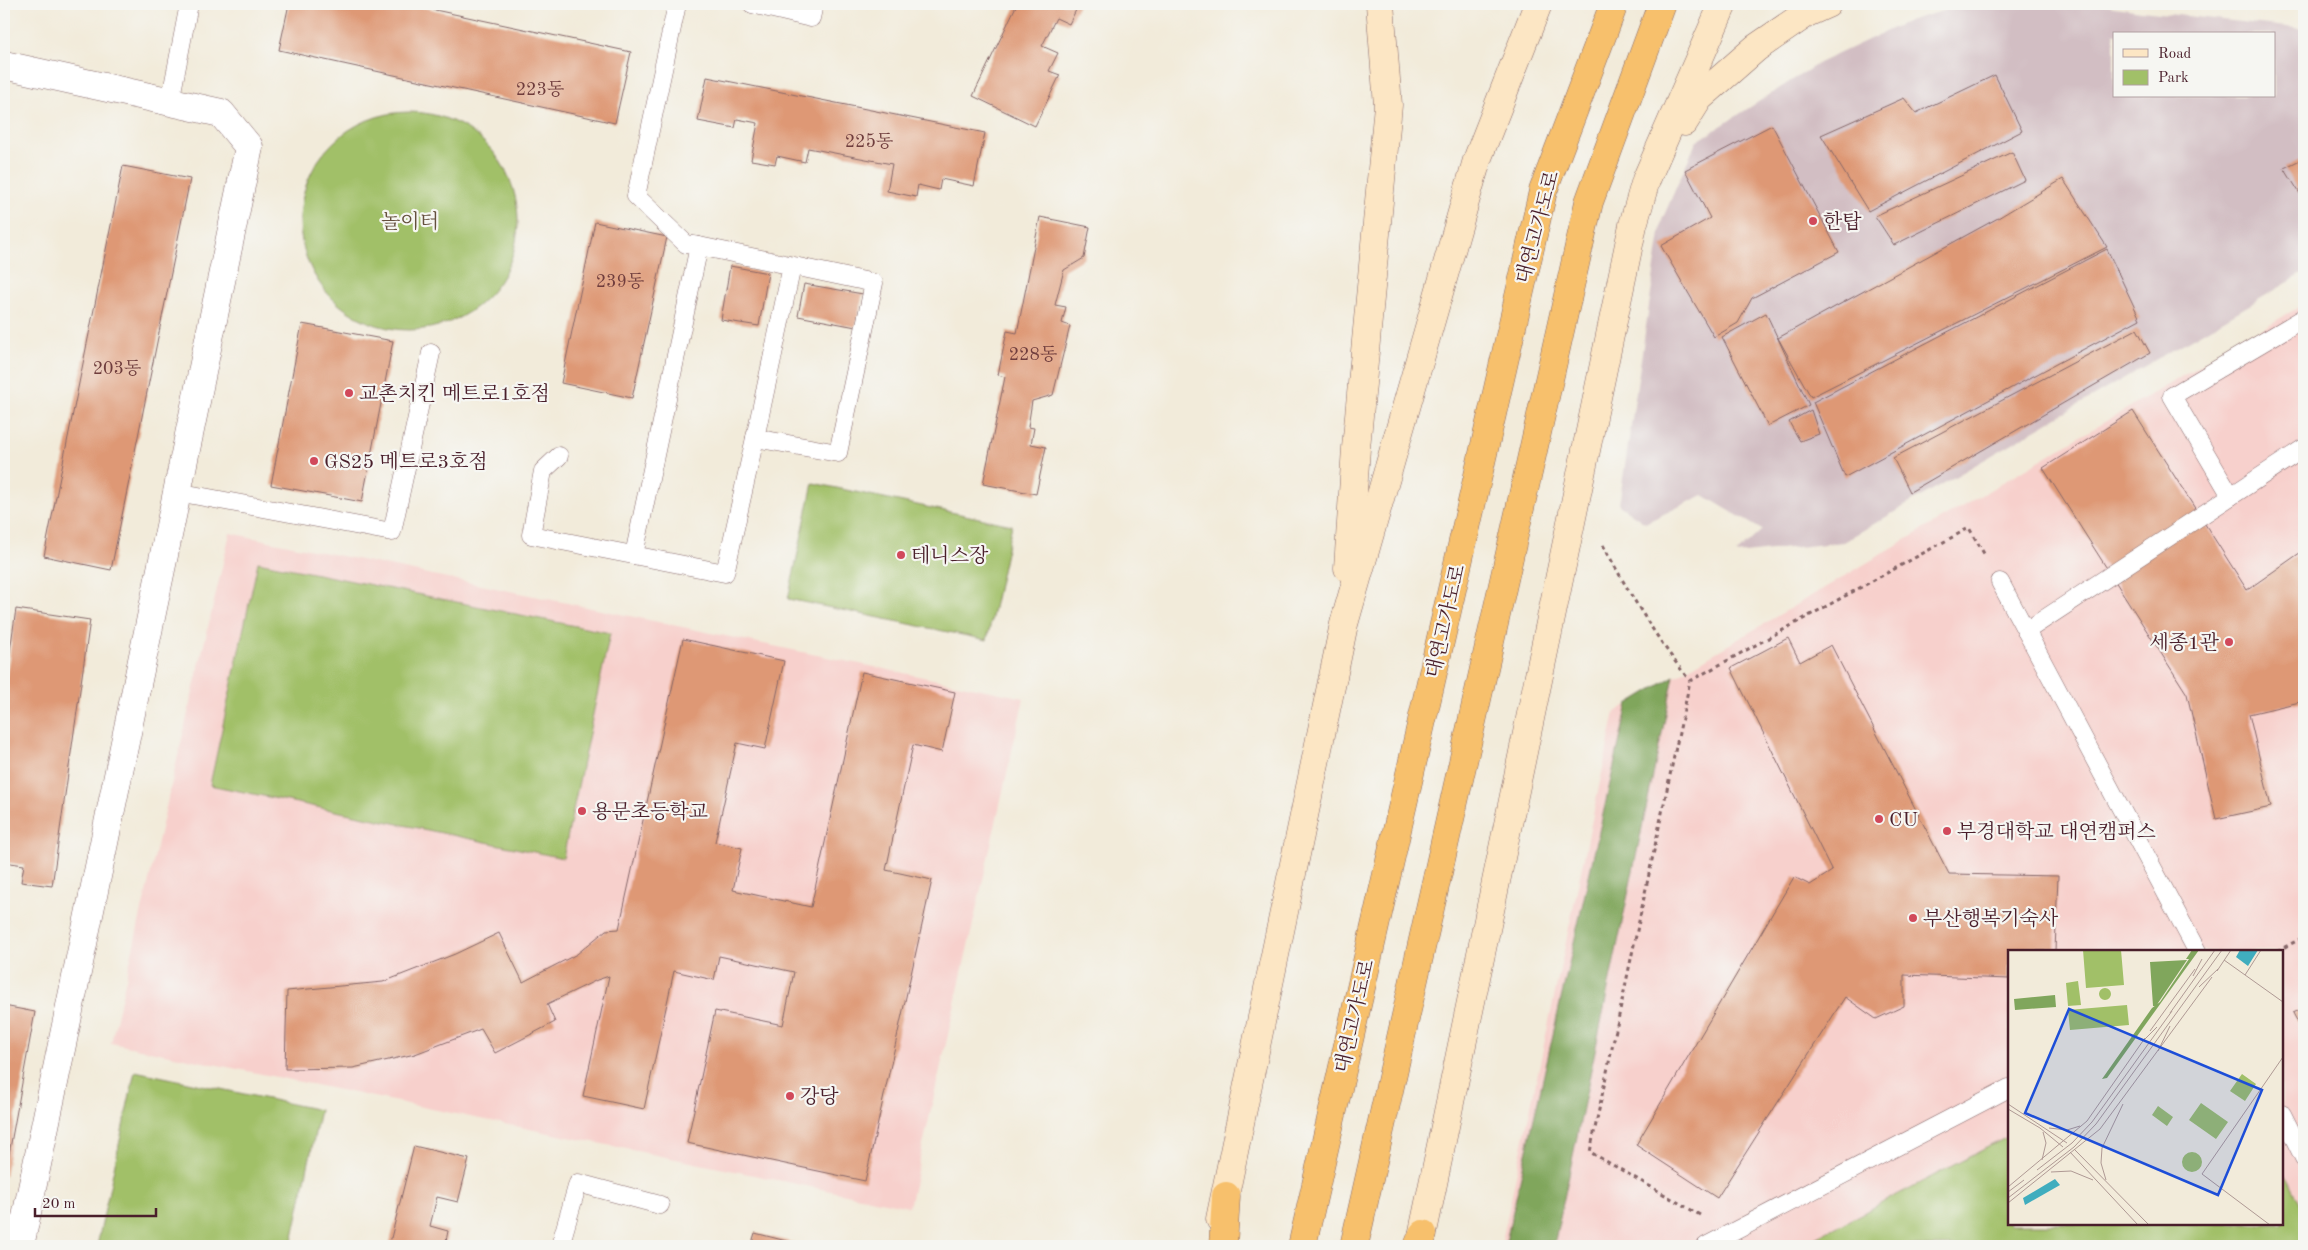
<svg xmlns="http://www.w3.org/2000/svg" width="2308" height="1250" font-family="'Old Standard TT','Noto Serif KR',serif">
  <style>
    .built { fill: #f7d0cc; fill-rule: evenodd }
    .industrial { fill: #d2bec3; fill-rule: evenodd }
    .green { fill: #a1c068; stroke: #76704a }
    .forest { fill: #80a65c; stroke: #656244 }
    .building { fill: #de9874 }
    .lines { fill: none; stroke-linecap: round; stroke-linejoin: round }
    .lane-casing { stroke: #856668; stroke-width: 19 }
    .street-casing { stroke: #856668; stroke-width: 29 }
    .secondary-casing { stroke: #856668; stroke-width: 29 }
    .highway-casing { stroke: #856668; stroke-width: 29 }
    .path { stroke: #856668; stroke-width: 3; stroke-dasharray: 4 4; stroke-linecap: butt }
    .lane { stroke: #fff; stroke-width: 18 }
    .street { stroke: #fff; stroke-width: 28 }
    .secondary { stroke: #fce6c4; stroke-width: 28 }
    .highway { stroke: #f7c06c; stroke-width: 28 }
    .poi-dot { fill: #d1495b; stroke: #f6f6f2; stroke-width: 2 }
    .labels { text-anchor: middle; stroke-width: 4.5; stroke-linejoin: round; paint-order: stroke }
    .number-label { font-size: 18px; fill: #6f3d3d }
    .park-label { font-size: 20px; fill: #644f3d; stroke: #f6f6f2 }
    .poi-label { font-size: 20px; fill: #4a1f2b; stroke: #f6f6f2; text-anchor: start }
    .street-label { font-size: 20px; fill: #4a1f2b; stroke: #f6f6f2 }
    .inset-road { fill: none; stroke: #af9994; stroke-width: 1 }
    .view { fill: #1d4ed8; fill-opacity: 0.15; stroke: #1d4ed8; stroke-width: 2.5 }
    .inset-edge { fill: none; stroke: #4a1f2b; stroke-width: 2.5 }
  </style>
  <rect width="100%" height="100%" fill="#f6f6f2"/>
  <filter id="ink" filterUnits="userSpaceOnUse"><feTurbulence type="fractalNoise" baseFrequency=".02" numOctaves="2"/><feDisplacementMap in="SourceGraphic" scale="10" xChannelSelector="R" yChannelSelector="G"/><feConvolveMatrix kernelMatrix="1 2 1 2 8 2 1 2 1" color-interpolation-filters="sRGB"/></filter>
  <filter id="wash" filterUnits="userSpaceOnUse"><feTurbulence type="fractalNoise" baseFrequency=".0096" numOctaves="4" result="noise"/><feDisplacementMap in="SourceGraphic" scale="20" xChannelSelector="R" yChannelSelector="G"/><feGaussianBlur stdDeviation="1.12" result="paint"/><feColorMatrix in="noise" values="0 0 0 0 0 0 0 0 0 0 0 0 0 0 0 0 0 1.4 0 .05"/><feComposite in="paint" operator="in"/></filter>
  <g filter="url(#wash)">
    <rect width="100%" height="100%" fill="#f2ebda"/>
    <g class="built">
      <path d="M2304 304V1246H1501L1615 712ZM2009 951H2282V1224H2009Z"/>
      <path d="M230 533 1024 698 909 1207 111 1043Z"/>
    </g>
    <path class="industrial" d="M1967 4H2095L2141 11 2304 29V273L1843 542 1736 554 1762 530 1703 495 1645 523 1619 505 1662 220 1696 142 1819 63 1908 21ZM2114 34H2274V96H2114Z"/>
    <g class="green">
      <circle cx="409" cy="221" r="109"/>
      <path d="M813 483 1012 525 987 640 788 599Z"/>
      <path d="M258 562 610 633 563 858 210 785Z"/>
      <path d="M135 1071 320 1110 291 1246H97Z"/>
      <path d="M2009 1136V1224H2282V1168L2304 1210V1240L2293 1246H1800Z"/>
    </g>
    <path class="forest" d="M1674 676 1554 1246H1505L1628 704Z"/>
    <g id="blocks">
      <g class="building">
        <path d="M289 4H407L631 52 615 123 279 50Z"/>
        <path d="M1017 4H1079L1069 24 1056 18 1042 46 1058 53 1049 71 1060 75 1035 126 973 96Z"/>
        <path d="M1995 75 2022 131 1868 211 1821 135 1904 98 1916 113Z"/>
        <path d="M707 77 985 133 974 186 941 179 939 190 918 185 916 197 887 191 892 164 808 148 805 162 777 156 775 164 751 160 758 123 737 119 735 128 698 121Z"/>
        <path d="M1772 125 1839 252 1752 298 1738 323 1714 337 1661 246 1710 218 1685 170Z"/>
        <path d="M2012 152 2025 180 1894 245 1875 216Z"/>
        <path d="M2304 158V200L2284 168Z"/>
        <path d="M123 166 190 179 111 570 44 556Z"/>
        <path d="M2063 179 2107 247 1811 397 1778 338 1998 218Z"/>
        <path d="M1040 217 1090 227 1084 258 1064 270 1055 305 1066 307 1062 323 1070 326 1053 395 1032 401 1028 427 1034 428 1031 444 1046 447 1036 494 983 484 1005 377 998 375 1007 331 1017 333Z"/>
        <path d="M595 222 667 237 632 398 561 383Z"/>
        <path d="M2107 249 2140 319 1845 477 1813 402Z"/>
        <path d="M730 266 768 273 759 326 721 320Z"/>
        <path d="M804 284 863 294 856 327 798 316Z"/>
        <path d="M1766 313 1809 405 1768 426 1722 337Z"/>
        <path d="M302 324 393 341 362 502 271 485Z"/>
        <path d="M2137 329 2150 353 1910 492 1893 458Z"/>
        <path d="M1811 410 1819 434 1800 441 1789 422Z"/>
        <path d="M2133 411 2247 590 2304 550V701L2249 714 2271 807 2216 819 2187 694 2043 468Z"/>
        <path d="M16 609 90 620 52 886 21 882 24 865 4 862V693Z"/>
        <path d="M1788 638 1800 662 1831 645 1949 874 2058 876 2055 951H2009V979L1904 975V1006L1876 1019 1845 997 1717 1198 1636 1145 1794 877 1810 885 1832 871 1731 668Z"/>
        <path d="M683 639 784 661 765 749 737 743 715 842 742 848 733 890 811 907 862 672 955 692 942 752 913 745 886 870 932 880 865 1181 687 1143 715 1011 783 1025 794 972 719 956 714 980 674 971 644 1109 583 1096 609 976 597 980 547 1004 555 1022 495 1053 481 1029 415 1054 353 1068 285 1069 287 991 383 982 455 954 499 933 523 982 577 954 606 930 619 929Z"/>
        <path d="M4 1006 35 1012 5 1176H4Z"/>
        <path d="M2304 1008V1034L2293 1013Z"/>
        <path d="M414 1146 469 1159 458 1202 437 1197 430 1226 448 1231 445 1246H389Z"/>
        <path d="M755 1233 806 1246H751Z"/>
      </g>
    </g>
  </g>
  <g filter="url(#ink)">
    <use href="#blocks" fill-opacity="0" stroke="#856668" stroke-width="1"/>
    <g class="lines">
      <defs>
        <g id="lane">
          <path d="M677 4 636 196 686 244 699 246 874 283 838 453 755 438 792 266"/>
          <path d="M752 4 811 18 814 4"/>
          <path d="M170 102 189 4"/>
          <path d="M559 456 543 471 531 535 725 573 755 438"/>
          <path d="M177 492 392 532 431 353"/>
          <path d="M2231 496 2172 396 2304 318"/>
          <path d="M634 555 699 246"/>
          <path d="M2000 582 2197 951"/>
          <path d="M2026 631 2304 448"/>
          <path d="M2282 1114 2304 1158"/>
          <path d="M560 1246 578 1183 660 1205"/>
          <path d="M1706 1246 2009 1088"/>
        </g>
        <path id="street" d="M4 65 221 113 249 147 20 1246"/>
        <g id="secondary">
          <path d="M1684 122 1699 98 1756 48 1807 13 1827 4"/>
          <path d="M1348 568 1356 448 1388 105 1380 4"/>
          <path d="M1220 1219 1344 624 1477 160 1538 4"/>
          <path d="M1420 1246 1633 225 1646 180 1723 4"/>
        </g>
        <g id="highway">
          <path d="M1223 1246 1226 1196"/>
          <path d="M1302 1246 1543 191 1614 4"/>
          <path d="M1354 1246 1589 202 1662 4"/>
          <path d="M1418 1246 1423 1234"/>
        </g>
      </defs>
      <use href="#lane" class="lane-casing"/>
      <use href="#street" class="street-casing"/>
      <use href="#secondary" class="secondary-casing"/>
      <use href="#highway" class="highway-casing"/>
      <g class="path">
        <path d="M1603 545C1629 593 1656 638 1690 681"/>
        <path d="M2277 951 2304 937"/>
        <path d="M1700 1215 1590 1152 1690 681 1969 528 1986 557"/>
      </g>
      <use href="#lane" class="lane"/>
      <use href="#street" class="street"/>
      <use href="#secondary" class="secondary"/>
      <use href="#highway" class="highway"/>
    </g>
  </g>
  <g class="poi-dot">
    <circle cx="1813" cy="221" r="5"/>
    <circle cx="349" cy="393" r="5"/>
    <circle cx="314" cy="461" r="5"/>
    <circle cx="901" cy="555" r="5"/>
    <circle cx="2229" cy="642" r="5"/>
    <circle cx="582" cy="811" r="5"/>
    <circle cx="1879" cy="819" r="5"/>
    <circle cx="1947" cy="831" r="5"/>
    <circle cx="1913" cy="918" r="5"/>
    <circle cx="790" cy="1096" r="5"/>
  </g>
  <g class="labels">
    <g class="number-label">
      <text x="540" y="95">223동</text>
      <text x="869" y="147">225동</text>
      <text x="620" y="287">239동</text>
      <text x="1033" y="360">228동</text>
      <text x="117" y="374">203동</text>
    </g>
    <g class="park-label">
      <text x="410" y="228">놀이터</text>
    </g>
    <g class="poi-label">
      <text x="1823" y="228">한탑</text>
      <text x="359" y="400">교촌치킨 메트로1호점</text>
      <text x="324" y="468">GS25 메트로3호점</text>
      <text x="911" y="562">테니스장</text>
      <text x="2219" y="649" text-anchor="end">세종1관</text>
      <text x="592" y="818">용문초등학교</text>
      <text x="1889" y="826">CU</text>
      <text x="1957" y="838">부경대학교 대연캠퍼스</text>
      <text x="1923" y="925">부산행복기숙사</text>
      <text x="800" y="1103">강당</text>
    </g>
    <g class="street-label">
      <text transform="translate(1537 227) rotate(-75)" y="7">대연고가도로</text>
      <text transform="translate(1445 621) rotate(-77)" y="7">대연고가도로</text>
      <text transform="translate(1354 1016) rotate(-77)" y="7">대연고가도로</text>
    </g>
  </g>
  <g transform="translate(2008 950)">
    <rect width="275" height="275" fill="#f2ebda"/>
    <path d="M75 0H113L116 35 78 38ZM70 31 73 55 60 56 58 33ZM91 44a6 6 0 1 1 12 0a6 6 0 1 1-12 0ZM119 55 121 75 62 80 60 60ZM234 124 248 134 237 151 222 141ZM193 153 220 172 208 189 181 170ZM150 156 165 167 159 176 144 165ZM174 212a10 10 0 1 1 20 0a10 10 0 1 1-20 0Z" fill="#a1c068"/>
    <path d="M184 0H191L99 128 94 129 144 58 152 52 181 9H178ZM179 10 148 56H145L142 12ZM47 45 48 57 7 60 6 49Z" fill="#80a65c"/>
    <path d="M232 0H250L240 16 228 7ZM47 229 52 235 17 255 15 248Z" fill="#40adbe"/>
    <path class="inset-road" d="M216 10 275 52M209 21 223 0M237 25 253 0M185 26 194 9M191 37 210 19M162 63 207 0M142 81 187 19M135 91 149 77M150 101 162 76M0 154 59 193M0 159 32 178 55 197M41 178 59 180 72 176M66 199 141 275M62 202 130 275M34 210 38 193 35 182M29 220 64 193 84 172 164 61M43 222 63 221 85 230M98 230 93 213 94 198 115 154M0 237 79 171 137 88M0 242 16 230M0 248 66 197 88 174 214 0M0 253 92 179 204 27M262 275 194 224 275 107"/>
    <path class="view" d="M61 59 254 140 210 245 17 163Z"/>
    <rect width="275" height="275" class="inset-edge"/>
  </g>
  <rect width="2308" height="1250" fill="none" stroke="#f6f6f2" stroke-width="20"/>
  <rect x="2113" y="32" width="162" height="65" fill="#f6f6f2" stroke="#b1a0a2"/>
  <rect x="2123" y="49" width="25" height="8" fill="#fce6c4" stroke="#b1a0a2"/>
  <text x="2158" y="58" font-size="15" fill="#4a1f2b">Road</text>
  <rect x="2123" y="70" width="25" height="15" fill="#a1c068" stroke="#b1a0a2"/>
  <text x="2158" y="82" font-size="15" fill="#4a1f2b">Park</text>
  <path d="M35 1208v8h121v-8" fill="none" stroke="#4a1f2b" stroke-width="2.5"/>
  <text x="42" y="1208" font-size="15" fill="#4a1f2b" stroke="#f6f6f2" stroke-width="4" paint-order="stroke">20 m</text>
</svg>
